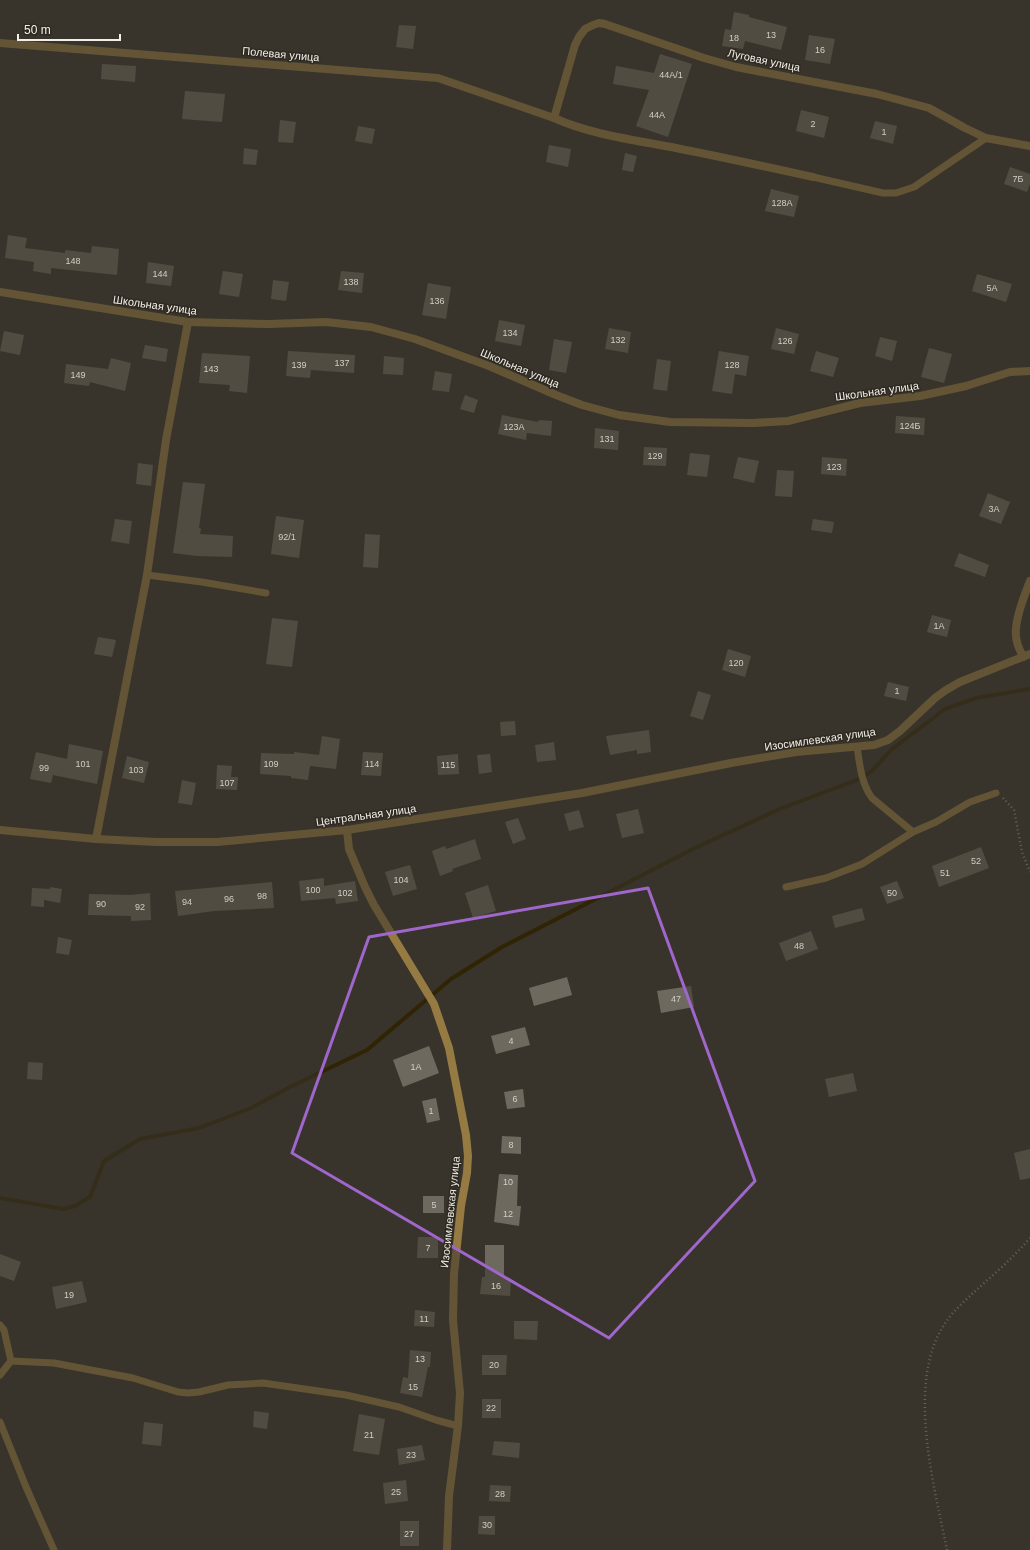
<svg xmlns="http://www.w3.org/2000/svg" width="1030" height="1550" font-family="Helvetica,sans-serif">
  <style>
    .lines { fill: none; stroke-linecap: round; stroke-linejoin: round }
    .stream { stroke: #302405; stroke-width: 4 }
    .building { fill: #6e695e }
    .path { stroke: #9c9891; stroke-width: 2.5; stroke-dasharray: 1 3; stroke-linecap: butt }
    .lane { stroke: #957b42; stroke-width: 7 }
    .street { stroke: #957b42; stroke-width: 8 }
    .marked { fill: none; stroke: #9f66cc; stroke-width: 3; stroke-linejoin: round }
    .labels { text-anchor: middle; stroke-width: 3; stroke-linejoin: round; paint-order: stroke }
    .number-label { font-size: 9px; fill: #d1cec6 }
    .street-label { font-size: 11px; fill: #f2efe9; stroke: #2f2a21 }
  </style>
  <rect width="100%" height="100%" fill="#39342b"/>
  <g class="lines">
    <path class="stream" d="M0 1198 63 1209 75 1206 90 1197 104 1161 140 1139 199 1128 251 1108 290 1087 367 1050 451 979 502 947 695 848 782 808 857 780 872 771 891 750 945 709 976 698 1030 689"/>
  </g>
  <g class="building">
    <path d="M734 12 749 15V17L787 27 781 50 745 41 743 49 722 46 725 29 731 30Z"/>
    <path d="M399 25 416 26 413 49 396 47Z"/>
    <path d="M809 35 835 39 830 64 805 60Z"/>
    <path d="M660 54 692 64 668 137 636 126 649 90 613 84 616 66 654 73Z"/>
    <path d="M102 64 136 66 135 82 101 79Z"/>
    <path d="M185 91 225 94 222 122 182 119Z"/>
    <path d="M801 110 829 117 824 138 796 131Z"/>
    <path d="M280 120 296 122 293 143 278 142Z"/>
    <path d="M875 121 897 126 893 144 870 138Z"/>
    <path d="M358 126 375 129 372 144 355 141Z"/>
    <path d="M549 145 571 149 568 167 546 162Z"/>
    <path d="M244 148 258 150 256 165 243 164Z"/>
    <path d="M625 153 637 156 633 172 622 170Z"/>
    <path d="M1010 167 1030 174V184L1027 192 1004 184Z"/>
    <path d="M771 189 799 196 794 217 765 211Z"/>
    <path d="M8 235 27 238 25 248 65 253V250L91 253 92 246 119 249 117 275 51 268V274L33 271 34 262 5 258Z"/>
    <path d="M148 262 174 266 171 286 146 283Z"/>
    <path d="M223 271 243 274 239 297 219 294Z"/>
    <path d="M341 271 364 273 362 293 338 290Z"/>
    <path d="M977 274 1012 284 1006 302 972 291Z"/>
    <path d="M273 280 289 282 286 301 271 299Z"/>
    <path d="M428 283 451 287 446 319 422 315Z"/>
    <path d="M499 320 525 325 521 346 495 341Z"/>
    <path d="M609 328 631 332 628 353 605 349Z"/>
    <path d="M776 328 799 334 794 354 771 349Z"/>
    <path d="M4 331 24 335 20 355 0 351Z"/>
    <path d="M880 337 897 341 892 361 875 356Z"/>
    <path d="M554 339 572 342 566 373 549 370Z"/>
    <path d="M145 345 168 349 166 362 142 358Z"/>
    <path d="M929 348 952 354 944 383 921 377Z"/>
    <path d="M288 351 355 355 354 373 311 370 310 378 286 376Z"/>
    <path d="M719 351 749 356 746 376 735 374 732 394 712 391Z"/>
    <path d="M816 351 839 358 833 377 810 371Z"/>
    <path d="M202 353 250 356 247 393 229 391 230 385 199 383Z"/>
    <path d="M384 356 404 358 403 375 383 374Z"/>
    <path d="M111 358 131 363 125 391 90 382 89 386 64 383 66 364 108 369Z"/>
    <path d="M657 359 671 361 667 391 653 389Z"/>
    <path d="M435 371 452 374 449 392 432 390Z"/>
    <path d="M465 395 478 400 474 413 460 409Z"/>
    <path d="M502 415 538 422 539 420 552 421 551 436 527 433 526 440 498 434Z"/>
    <path d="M896 416 925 418 924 435 895 433Z"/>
    <path d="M595 428 619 431 618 450 594 448Z"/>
    <path d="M644 447 667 448 666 466 643 465Z"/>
    <path d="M690 453 710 455 707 477 687 475Z"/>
    <path d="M738 457 759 461 754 483 733 478Z"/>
    <path d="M822 457 847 459 846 476 821 474Z"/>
    <path d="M138 463 153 465 151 486 136 484Z"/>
    <path d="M777 470 794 471 792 497 775 496Z"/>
    <path d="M183 482 205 484 199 528 201 529 200 534 233 536 232 557 197 556 173 553Z"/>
    <path d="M988 493 1010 502 1001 524 979 516Z"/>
    <path d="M276 516 304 520 299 558 271 554Z"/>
    <path d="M115 519 132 521 129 544 111 541Z"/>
    <path d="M813 519 834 522 832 533 811 530Z"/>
    <path d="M365 534 380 535 378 568 363 567Z"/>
    <path d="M959 553 989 565 985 577 954 566Z"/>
    <path d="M932 615 951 620 947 637 927 632Z"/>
    <path d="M272 618 298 621 292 667 266 664Z"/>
    <path d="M98 637 116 640 112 657 94 654Z"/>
    <path d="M728 649 751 656 745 677 722 670Z"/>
    <path d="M888 682 909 687 906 701 884 696Z"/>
    <path d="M698 691 711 695 703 720 690 716Z"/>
    <path d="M515 721 516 735 501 736 500 722Z"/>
    <path d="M649 730 651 752 637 754V750L610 755 606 736Z"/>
    <path d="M322 736 340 739 336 769 310 766 308 780 291 778V776L260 774 261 753 294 754V752L319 755Z"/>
    <path d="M554 742 556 760 537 762 535 745Z"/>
    <path d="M69 744 103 751 97 784 53 775 51 783 30 779 36 752 67 759Z"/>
    <path d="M363 752 383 753 381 776 361 775Z"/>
    <path d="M458 754 459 774 438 775 437 756Z"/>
    <path d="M490 754 492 772 479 774 477 755Z"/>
    <path d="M127 756 149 762 144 783 122 778Z"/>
    <path d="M217 765 232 766 231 777H238L237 790 216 789Z"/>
    <path d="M182 780 196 783 192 805 178 803Z"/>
    <path d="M638 809 644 833 622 838 616 814Z"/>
    <path d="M579 810 584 827 569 831 564 814Z"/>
    <path d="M518 818 526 839 513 844 505 822Z"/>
    <path d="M475 839 481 859 452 869 453 871 440 876 432 851 445 846 446 849Z"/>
    <path d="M981 847 989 868 939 887 932 866Z"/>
    <path d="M410 865 417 889 393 896 385 872Z"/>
    <path d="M324 878V886L355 881 358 901 336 904 335 898 301 901 299 881Z"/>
    <path d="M897 881 904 898 887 904 880 887Z"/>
    <path d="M272 882 274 908 214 911 178 916 175 891Z"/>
    <path d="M488 885 496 911 473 918 465 893Z"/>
    <path d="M50 887 62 889 60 903 44 900V907L31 906 32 888 50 889Z"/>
    <path d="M150 893 151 920 131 921V916L88 915 89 894 130 895Z"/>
    <path d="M862 908 865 920 835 928 832 916Z"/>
    <path d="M811 931 818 949 786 961 779 943Z"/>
    <path d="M58 937 72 940 69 955 56 953Z"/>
    <path d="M567 977 572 995 534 1006 529 988Z"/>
    <path d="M691 986 694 1007 661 1013 657 991Z"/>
    <path d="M525 1027 530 1045 496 1054 491 1036Z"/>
    <path d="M429 1046 439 1073 403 1087 393 1060Z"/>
    <path d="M28 1062 43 1063 42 1080 27 1079Z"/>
    <path d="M853 1073 857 1091 829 1097 825 1079Z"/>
    <path d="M523 1089 525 1107 507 1109 504 1092Z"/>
    <path d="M436 1098 440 1120 427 1123 422 1101Z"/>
    <path d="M502 1136 521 1137V1154L501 1153Z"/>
    <path d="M1030 1149V1178L1020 1180 1014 1153Z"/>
    <path d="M499 1174 518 1175 517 1206H521L519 1226 494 1222Z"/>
    <rect x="423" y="1196" width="21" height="17"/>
    <path d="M418 1237H438V1258H417Z"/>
    <path d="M485 1245H504V1278L511 1279 510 1296 480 1294 482 1277H485Z"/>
    <path d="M0 1254 21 1262 14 1281 0 1276Z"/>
    <path d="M82 1281 87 1302 56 1309 52 1287Z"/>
    <path d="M415 1310 435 1312 434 1327 414 1326Z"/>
    <path d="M514 1321H538L537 1340 514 1339Z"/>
    <path d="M410 1350 431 1352 430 1367H428L422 1397 400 1393 403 1377 408 1378Z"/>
    <path d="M482 1355H507L506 1375H482Z"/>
    <rect x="482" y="1399" width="19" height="19"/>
    <path d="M254 1411 269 1413 267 1429 253 1427Z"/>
    <path d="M359 1414 385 1419 379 1455 353 1451Z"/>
    <path d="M144 1422 163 1424 161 1446 142 1444Z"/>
    <path d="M494 1441 520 1443 519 1458 492 1455Z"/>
    <path d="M422 1445 425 1460 399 1465 397 1449Z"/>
    <path d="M406 1480 408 1501 385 1504 383 1483Z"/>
    <path d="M490 1485 511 1486 510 1502 489 1501Z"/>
    <path d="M479 1516H495V1535L478 1534Z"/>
    <rect x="400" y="1521" width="19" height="25"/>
  </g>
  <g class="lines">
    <g class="path">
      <path d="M1003 798 1014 810 1022 852 1030 872"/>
      <path d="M947 1550C934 1485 905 1380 946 1322 953 1311 964 1302 973 1293 992 1276 1013 1258 1030 1238"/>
    </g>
    <g class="lane">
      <path d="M813 177 883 193H896L914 187 986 138"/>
      <path d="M147 575 202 582 266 593"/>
      <path d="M857 747C860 765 861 783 872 798L913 832"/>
      <path d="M786 887 826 878 862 864 913 832 936 822 970 802 996 793"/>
      <path d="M0 1325 4 1330 11 1361"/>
      <path d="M11 1361 54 1363 133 1378 178 1392 188 1393 199 1392 228 1385 263 1383 346 1395 399 1407 436 1420 458 1426"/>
      <path d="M0 1375 11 1361"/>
      <path d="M0 1422 26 1487 54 1550"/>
    </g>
    <g class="street">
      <path d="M0 43 438 78 554 118C592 135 635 140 676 148 722 157 767 167 813 177"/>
      <path d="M554 118 575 45 579 37 585 29 593 25 599 23 605 24 704 58 736 67 877 94 929 108 965 128 986 138 1030 146"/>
      <path d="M0 292 188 322 269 324 326 322 371 327 415 339 489 366 556 395 582 405 619 415 670 422 753 423 788 421 860 403 920 396 966 386 1010 372 1030 371"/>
      <path d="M1023 657C1021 652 1018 647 1017 642 1012 625 1024 597 1030 581"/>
      <path d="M0 830 96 839 156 842H217L347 830 582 793 731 763 796 752 874 745 888 740 900 731 935 698 946 690 960 682 1030 654"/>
      <path d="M347 830 349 849 365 887 374 905 434 1004 449 1048 466 1135 468 1156 467 1173 461 1206 454 1274 453 1320 460 1393 458 1426 449 1496 447 1550"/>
      <path d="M96 839 147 575 166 440 188 322"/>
    </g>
  </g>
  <path d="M0 0H1030V1550H0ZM648 888 755 1181 609 1338 292 1153 369 937Z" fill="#39342b" fill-opacity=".55" fill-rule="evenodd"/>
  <path class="marked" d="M648 888 755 1181 609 1338 292 1153 369 937Z"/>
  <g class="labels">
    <g class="number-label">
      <text x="771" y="38">13</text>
      <text x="734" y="41">18</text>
      <text x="820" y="53">16</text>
      <text x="671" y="78">44А/1</text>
      <text x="657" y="118">44А</text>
      <text x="813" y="127">2</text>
      <text x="884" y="135">1</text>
      <text x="1018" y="182">7Б</text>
      <text x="782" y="206">128А</text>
      <text x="73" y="264">148</text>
      <text x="160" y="277">144</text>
      <text x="351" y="285">138</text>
      <text x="992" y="291">5А</text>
      <text x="437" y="304">136</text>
      <text x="510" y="336">134</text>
      <text x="618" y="343">132</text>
      <text x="785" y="344">126</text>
      <text x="342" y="366">137</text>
      <text x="299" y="368">139</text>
      <text x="732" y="368">128</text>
      <text x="211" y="372">143</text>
      <text x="78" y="378">149</text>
      <text x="910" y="429">124Б</text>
      <text x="514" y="430">123А</text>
      <text x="607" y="442">131</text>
      <text x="655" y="459">129</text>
      <text x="834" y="470">123</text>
      <text x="994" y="512">3А</text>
      <text x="287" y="540">92/1</text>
      <text x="939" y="629">1А</text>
      <text x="736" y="666">120</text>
      <text x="897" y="694">1</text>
      <text x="83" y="767">101</text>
      <text x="271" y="767">109</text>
      <text x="372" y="767">114</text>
      <text x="448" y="768">115</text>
      <text x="44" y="771">99</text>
      <text x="136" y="773">103</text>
      <text x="227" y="786">107</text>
      <text x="976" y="864">52</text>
      <text x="945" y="876">51</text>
      <text x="401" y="883">104</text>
      <text x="313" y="893">100</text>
      <text x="345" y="896">102</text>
      <text x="892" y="896">50</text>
      <text x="262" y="899">98</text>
      <text x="229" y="902">96</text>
      <text x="187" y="905">94</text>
      <text x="101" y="907">90</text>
      <text x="140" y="910">92</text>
      <text x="799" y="949">48</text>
      <text x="676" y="1002">47</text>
      <text x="511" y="1044">4</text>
      <text x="416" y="1070">1А</text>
      <text x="515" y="1102">6</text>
      <text x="431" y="1114">1</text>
      <text x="511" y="1148">8</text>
      <text x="508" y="1185">10</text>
      <text x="434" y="1208">5</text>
      <text x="508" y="1217">12</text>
      <text x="428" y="1251">7</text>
      <text x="496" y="1289">16</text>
      <text x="69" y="1298">19</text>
      <text x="424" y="1322">11</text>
      <text x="420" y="1362">13</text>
      <text x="494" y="1368">20</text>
      <text x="413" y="1390">15</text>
      <text x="491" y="1411">22</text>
      <text x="369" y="1438">21</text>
      <text x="411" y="1458">23</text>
      <text x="396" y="1495">25</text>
      <text x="500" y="1497">28</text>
      <text x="487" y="1528">30</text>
      <text x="409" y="1537">27</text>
    </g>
    <g class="street-label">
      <text transform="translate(281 54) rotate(5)" y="4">Полевая улица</text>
      <text transform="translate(764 60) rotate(12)" y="4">Луговая улица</text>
      <text transform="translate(155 305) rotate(8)" y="4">Школьная улица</text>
      <text transform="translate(520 368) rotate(23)" y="4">Школьная улица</text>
      <text transform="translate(877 391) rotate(-8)" y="4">Школьная улица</text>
      <text transform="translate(820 739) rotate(-8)" y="4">Изосимлевская улица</text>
      <text transform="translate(366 815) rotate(-8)" y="4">Центральная улица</text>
      <text transform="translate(450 1212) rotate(-84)" y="4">Изосимлевская улица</text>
    </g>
  </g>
  <path d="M18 34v6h102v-6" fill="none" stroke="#f2efe9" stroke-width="2"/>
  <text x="24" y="34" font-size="12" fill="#f2efe9" stroke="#2f2a21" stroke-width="3" paint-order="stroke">50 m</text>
</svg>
